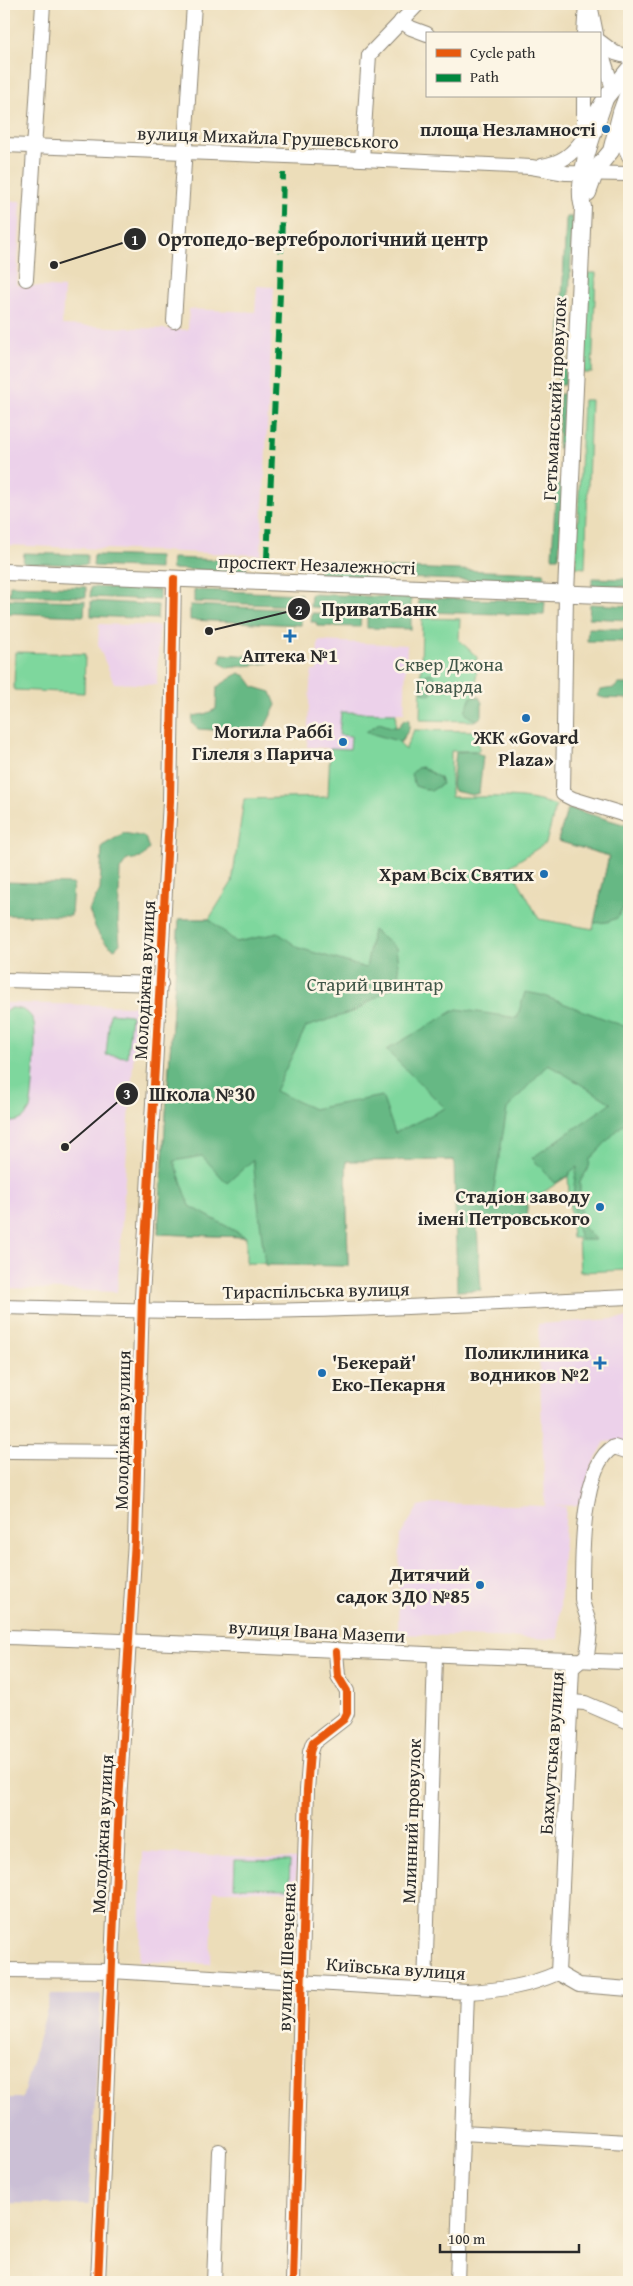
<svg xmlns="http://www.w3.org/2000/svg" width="633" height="2286" font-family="'Gentium Book Plus',serif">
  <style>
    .built { fill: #ecd1ea }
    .industrial { fill: #cbbfd5 }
    .green { fill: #7ed79d; stroke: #548164 }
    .forest { fill: #66b884; stroke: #487258 }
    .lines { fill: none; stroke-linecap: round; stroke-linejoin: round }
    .minor-casing { stroke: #8c8472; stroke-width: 16 }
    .major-casing { stroke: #8c8472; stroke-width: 18 }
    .minor { stroke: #fff; stroke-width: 14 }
    .major { stroke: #fff; stroke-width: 16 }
    .quiet { stroke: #00873e; stroke-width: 6; stroke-dasharray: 12 6; stroke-linecap: butt }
    .cycleway-casing { stroke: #fcf5e5; stroke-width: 11 }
    .cycleway { stroke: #e8590c; stroke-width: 8 }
    .poi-dot { fill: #1f6fb2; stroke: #fcf5e5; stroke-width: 2 }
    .labels { text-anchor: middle; stroke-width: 5; stroke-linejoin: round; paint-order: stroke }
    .poi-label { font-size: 19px; font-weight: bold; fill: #2b2b2b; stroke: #fcf5e5; text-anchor: end }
    .street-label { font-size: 19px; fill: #2b2b2b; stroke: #fcf5e5 }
    .park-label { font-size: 19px; fill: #405648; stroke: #fcf5e5 }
    .leader { fill: none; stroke: #2b2b2b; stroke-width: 2 }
    .callout-dot { fill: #2b2b2b; stroke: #fcf5e5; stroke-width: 2 }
    .mark-label { font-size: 15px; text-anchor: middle; font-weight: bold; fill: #fff }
    .callout-label { font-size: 20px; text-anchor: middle; font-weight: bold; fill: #2b2b2b; stroke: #fcf5e5; stroke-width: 5; stroke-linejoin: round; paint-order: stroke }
  </style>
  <rect width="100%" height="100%" fill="#fcf5e5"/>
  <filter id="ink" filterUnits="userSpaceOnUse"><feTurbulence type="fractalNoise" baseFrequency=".02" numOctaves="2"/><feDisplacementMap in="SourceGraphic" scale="10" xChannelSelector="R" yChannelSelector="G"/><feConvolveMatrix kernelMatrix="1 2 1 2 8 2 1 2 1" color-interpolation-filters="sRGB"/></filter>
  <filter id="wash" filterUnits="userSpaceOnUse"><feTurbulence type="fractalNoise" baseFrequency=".0096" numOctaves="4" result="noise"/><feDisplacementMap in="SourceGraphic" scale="20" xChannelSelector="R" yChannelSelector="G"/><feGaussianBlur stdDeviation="1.12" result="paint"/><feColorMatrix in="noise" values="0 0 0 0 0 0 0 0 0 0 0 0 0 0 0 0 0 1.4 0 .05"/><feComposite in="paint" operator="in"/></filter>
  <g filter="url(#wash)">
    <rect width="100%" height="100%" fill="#ecddb9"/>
    <g class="built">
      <path d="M4 201H21L17 285 64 288 62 325 188 330 189 309 255 312 257 286 274 287 261 555 4 545Z"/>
      <path d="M99 624 159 626 157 685 114 683 98 645Z"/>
      <path d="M318 641 407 645 404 713 341 712 339 735 351 736 350 749 307 747 310 685 312 671H317Z"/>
      <path d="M4 1003 137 1006 117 1292 4 1288Z"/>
      <path d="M629 1318V1448L617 1441 605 1442 590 1470 583 1505 555 1506 566 1507 558 1639 398 1634 400 1536 418 1507 438 1503 545 1506 538 1324Z"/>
      <path d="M143 1852 297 1859 296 1891H213L211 1964 139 1961Z"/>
    </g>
    <path class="industrial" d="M51 1995H101L89 2205 4 2203V2098H22Z"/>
    <g class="green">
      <path d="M588 273H596L592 373H584Z"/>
      <path d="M583 400H591L585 568 576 567Z"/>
      <path d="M422 618 460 619 459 640 477 657 475 721 420 720Z"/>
      <path d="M15 652 85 654 84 693 14 690Z"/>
      <path d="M341 712 396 713 395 736 405 750 414 730 479 731V751H451V797C485 798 524 793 556 806L546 843 510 866 539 919 593 929 609 856 558 841 567 810 572 809 629 826V1270L580 1272 578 1238H572L568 1176 527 1203 528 1224 477 1227 454 1160 346 1161 348 1266 246 1263V1237L158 1234 179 919H209L232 882 244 799 328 797 330 748 350 749 351 736 339 735Z"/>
      <path d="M11 1008C21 1008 29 1011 33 1020 38 1030 33 1096 30 1109 25 1120 16 1124 4 1121V1012Z"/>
      <path d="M110 1013 131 1015 127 1057 106 1055Z"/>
      <path d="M235 1860 290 1861 289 1888 234 1887Z"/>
    </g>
    <g class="forest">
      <path d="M566 217H573L565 385H558Z"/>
      <path d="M560 394H567L565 448H558Z"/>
      <path d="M556 484H563L559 557H552Z"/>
      <path d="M24 553 87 555V565L23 563Z"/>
      <path d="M94 555 159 557V569L93 566Z"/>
      <path d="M172 558 247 561 246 572 171 569Z"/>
      <path d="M318 565 544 573V583L318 575Z"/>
      <path d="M592 578 629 579V587L592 586Z"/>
      <path d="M10 585 86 587V597L9 595Z"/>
      <path d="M91 587 159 590V600L90 597Z"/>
      <path d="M194 590 301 594V606L194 602Z"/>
      <path d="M311 594 411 598V611L310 607Z"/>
      <path d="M419 598 545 601 544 615 418 612Z"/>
      <path d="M4 599 85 601 84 616 4 613Z"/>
      <path d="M91 601 158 605 157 619 91 616Z"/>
      <path d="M590 604 629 606V620L589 618Z"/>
      <path d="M190 605 301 610V625L190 620Z"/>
      <path d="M312 613 361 615 360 627 317 626 316 622H311Z"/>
      <path d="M367 615 411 616V629L367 628Z"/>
      <path d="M588 628 629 629V642L587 641Z"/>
      <path d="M222 654 269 657V663L227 668 220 662Z"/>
      <path d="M239 673 246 676 254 687 271 692 276 705 262 733 198 729 192 723 193 716 205 714 216 709 217 687Z"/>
      <path d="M431 673 437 679 438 685 430 695 423 693 420 685 425 675Z"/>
      <path d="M619 684H629V699L604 698 597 696 600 690 614 688Z"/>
      <path d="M471 697H479L482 703V716L477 720 469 717 465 712Z"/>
      <path d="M409 719V729L401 742 366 732 379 723 391 727H398L404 720Z"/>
      <path d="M474 751 483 756 479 793 472 795 454 791 452 785 456 752Z"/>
      <path d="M422 767 440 778 442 784 431 791 415 786 411 774 417 768Z"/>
      <path d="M572 809 629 826V899L617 918 607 922 594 923 609 856 558 841 567 810Z"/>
      <path d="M124 833 145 837 149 849 141 858 127 860 120 870 118 921 120 944 115 949C99 942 94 925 89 910L100 890 102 846Z"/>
      <path d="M4 882 73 884 71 916 4 915Z"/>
      <path d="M179 919H209L236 942 278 933 299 948 366 968 373 930 396 948 400 982 355 1011 306 1027 275 1091 313 1109 382 1096 395 1133 445 1108 386 1050 457 1009 517 1018 525 992 541 995 629 1028V1118L590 1159 589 1167 580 1182V1208L583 1227 596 1240H581C571 1217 572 1191 577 1167L570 1172 568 1176 555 1183 532 1158 611 1103 548 1064 507 1109 492 1200 527 1203 528 1224 477 1227 481 1290 457 1291 454 1160 346 1161 348 1266 265 1265 253 1160 227 1183 202 1156 174 1161 190 1206 246 1237 158 1234Z"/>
    </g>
  </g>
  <g filter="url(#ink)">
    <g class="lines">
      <defs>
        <g id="minor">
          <path d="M590 4 596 34"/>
          <path d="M401 21 411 28 427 34"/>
          <path d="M584 34 586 4"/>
          <path d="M599 41 615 53 629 57"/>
          <path d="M599 45 613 89"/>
          <path d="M584 96V155"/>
          <path d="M622 121 623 143 629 156"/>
          <path d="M4 145 362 159 531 167 566 173 629 174"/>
          <path d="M362 159 369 55 418 4"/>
          <path d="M542 166C561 163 572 155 583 139"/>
          <path d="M26 279 43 4"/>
          <path d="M174 321 194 4"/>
          <path d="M566 593 563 794 573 799 629 816"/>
          <path d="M4 980 161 984"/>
          <path d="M4 1307C83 1309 163 1312 243 1311 372 1310 500 1303 629 1297"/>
          <path d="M10 1451 138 1452"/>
          <path d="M4 1637C212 1643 421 1655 629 1662"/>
          <path d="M571 1702 585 1703 629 1722"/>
          <path d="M4 1970 111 1971 467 1992C502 1990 526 1987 558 1973L579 1985 629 1989"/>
          <path d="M558 1973 572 1668 587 1655C588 1647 590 1637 590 1628 589 1618 583 1609 582 1599 582 1564 580 1464 614 1447L629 1452"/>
          <path d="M425 1988 435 1656"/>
          <path d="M462 2133 629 2142"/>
          <path d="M98 2282 119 1803 135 1540 142 1298 170 801 174 579"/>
          <path d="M214 2282 219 2151"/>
          <path d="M293 2282 307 1790 310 1752 313 1743 344 1719 347 1713V1691L338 1676 336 1652"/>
          <path d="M457 2282 467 1992"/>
        </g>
        <g id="major">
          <path d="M598 111 607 96 629 69"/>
          <path d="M588 193 597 168 611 151 621 112 629 90"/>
          <path d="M4 572 629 596"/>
          <path d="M566 593 583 207C574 180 595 129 604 102"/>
        </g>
      </defs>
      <use href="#minor" class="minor-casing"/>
      <use href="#major" class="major-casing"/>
      <use href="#minor" class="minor"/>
      <use href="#major" class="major"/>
      <path class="quiet" d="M267 558 280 294 283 173"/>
      <defs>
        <g id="cycleway">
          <path d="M98 2282 119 1803 135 1540 142 1298 170 801 174 579"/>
          <path d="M293 2282 307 1790 310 1752 313 1743 344 1719 347 1713V1691L338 1676 336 1652"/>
        </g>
      </defs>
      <use href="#cycleway" class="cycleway-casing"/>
      <use href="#cycleway" class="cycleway"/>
    </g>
  </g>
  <g class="poi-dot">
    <circle cx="606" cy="129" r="5"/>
    <path d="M287.5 628.5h5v5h5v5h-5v5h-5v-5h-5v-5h5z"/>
    <circle cx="526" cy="718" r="5"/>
    <circle cx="343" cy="742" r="5"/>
    <circle cx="544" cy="874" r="5"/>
    <circle cx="600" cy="1207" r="5"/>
    <path d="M597.5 1355.5h5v5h5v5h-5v5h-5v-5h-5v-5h5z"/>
    <circle cx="322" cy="1373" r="5"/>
    <circle cx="480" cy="1585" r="5"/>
  </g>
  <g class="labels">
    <g class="poi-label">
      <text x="596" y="136">площа Незламності</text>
      <text x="290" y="662" text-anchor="middle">Аптека №1</text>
      <text x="333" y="738">Могила Раббі<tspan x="333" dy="22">Гілеля з Парича</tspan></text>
      <text x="526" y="744" text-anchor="middle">ЖК «Govard<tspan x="526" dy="22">Plaza»</tspan></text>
      <text x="534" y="881">Храм Всіх Святих</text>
      <text x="590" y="1203">Стадіон заводу<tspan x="590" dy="22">імені Петровського</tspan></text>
      <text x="589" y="1359">Поликлиника<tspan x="589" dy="22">водников №2</tspan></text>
      <text x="332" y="1369" text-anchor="start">'Бекерай'<tspan x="332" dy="22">Еко-Пекарня</tspan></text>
      <text x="470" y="1581">Дитячий<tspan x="470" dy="22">садок ЗДО №85</tspan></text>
    </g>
    <g class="street-label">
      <text transform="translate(268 137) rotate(2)" y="7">вулиця Михайла Грушевського</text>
      <text transform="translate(554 399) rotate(-87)" y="7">Гетьманський провулок</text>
      <text transform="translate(317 564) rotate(2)" y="7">проспект Незалежності</text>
      <text transform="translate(144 980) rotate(-87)" y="7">Молодіжна вулиця</text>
      <text transform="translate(316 1290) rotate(-1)" y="7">Тираспільська вулиця</text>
      <text transform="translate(122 1430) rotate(-89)" y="7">Молодіжна вулиця</text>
      <text transform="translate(317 1631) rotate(3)" y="7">вулиця Івана Мазепи</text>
      <text transform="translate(551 1753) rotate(-86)" y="7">Бахмутська вулиця</text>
      <text transform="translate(411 1821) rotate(-88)" y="7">Млинний провулок</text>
      <text transform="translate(102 1834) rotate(-87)" y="7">Молодіжна вулиця</text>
      <text transform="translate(286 1957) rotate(-88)" y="7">вулиця Шевченка</text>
      <text transform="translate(396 1968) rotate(4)" y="7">Київська вулиця</text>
    </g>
    <g class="park-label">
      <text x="449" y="671">Сквер Джона<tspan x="449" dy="22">Говарда</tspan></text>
      <text x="375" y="991">Старий цвинтар</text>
    </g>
  </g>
  <path class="leader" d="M54 265L135 239M209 631L299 609M65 1147L127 1094"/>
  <g class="callout-dot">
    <circle cx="54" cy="265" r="5"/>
    <circle cx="209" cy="631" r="5"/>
    <circle cx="65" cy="1147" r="5"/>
    <circle cx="135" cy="239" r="12"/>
    <circle cx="299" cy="609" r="12"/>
    <circle cx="127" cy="1094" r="12"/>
  </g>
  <g class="mark-label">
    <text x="135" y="245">1</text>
    <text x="299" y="615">2</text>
    <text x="127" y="1099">3</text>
  </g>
  <g class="callout-label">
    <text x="323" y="246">Ортопедо-вертебрологічний центр</text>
    <text x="379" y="616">ПриватБанк</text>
    <text x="202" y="1101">Школа №30</text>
  </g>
  <rect width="633" height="2286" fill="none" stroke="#fcf5e5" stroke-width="20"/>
  <rect x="426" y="32" width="175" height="65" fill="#fcf5e5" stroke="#a8a49b"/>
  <rect x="436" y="49" width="25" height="8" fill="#e8590c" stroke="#a8a49b"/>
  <text x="470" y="58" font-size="15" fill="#2b2b2b">Cycle path</text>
  <rect x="436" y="74" width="25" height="8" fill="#00873e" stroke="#a8a49b"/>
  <text x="470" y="82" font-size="15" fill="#2b2b2b">Path</text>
  <path d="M440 2244v8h139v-8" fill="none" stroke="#2b2b2b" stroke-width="2.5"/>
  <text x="448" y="2244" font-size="15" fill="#2b2b2b" stroke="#fcf5e5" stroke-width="4" paint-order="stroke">100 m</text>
</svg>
